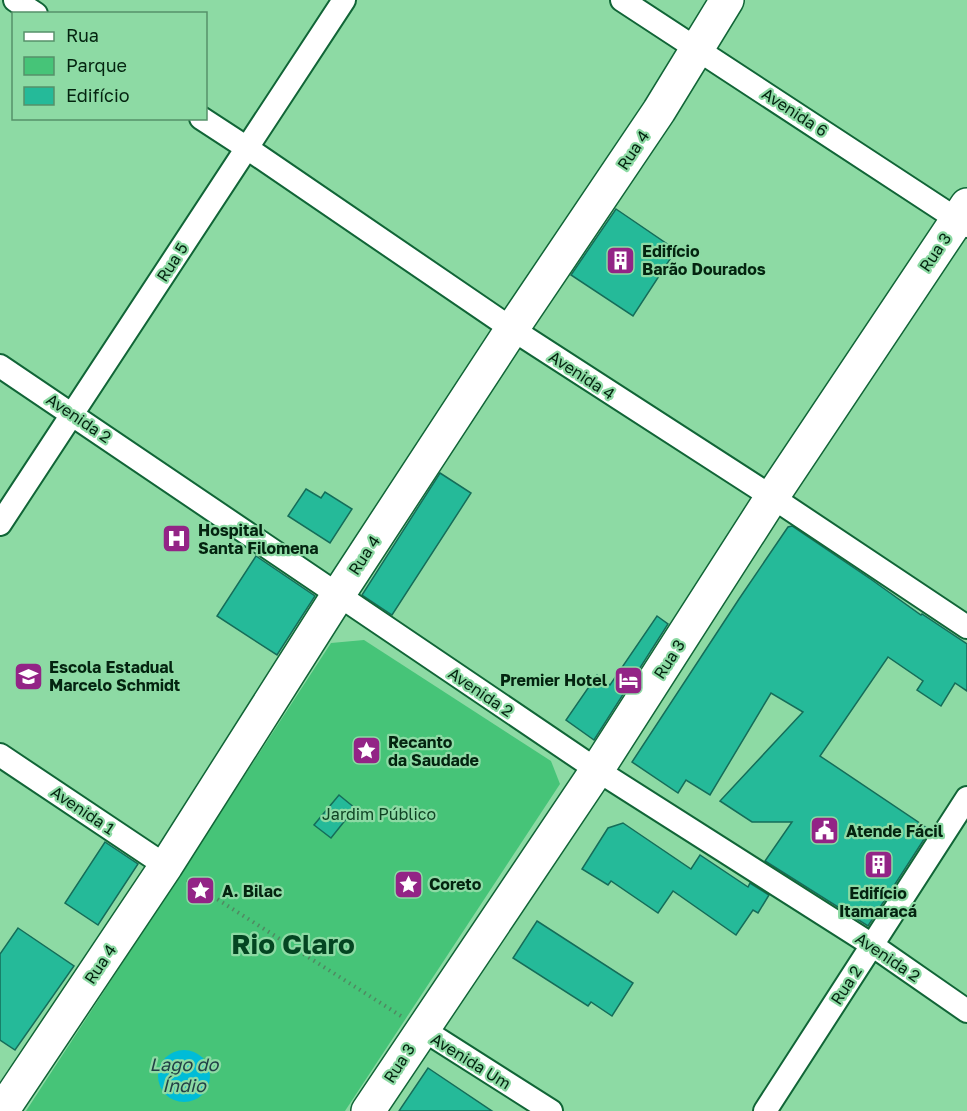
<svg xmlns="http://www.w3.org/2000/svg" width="967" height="1111" font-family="'Golos Text',sans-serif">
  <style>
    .green { fill: #46c478 }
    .water { fill: #00bcd7 }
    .building { fill: #25ba99; stroke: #156d59; stroke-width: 1.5 }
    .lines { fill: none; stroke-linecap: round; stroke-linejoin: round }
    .minor-casing { stroke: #116537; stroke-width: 26 }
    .secondary-casing { stroke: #116537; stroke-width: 36 }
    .path { stroke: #508962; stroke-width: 4; stroke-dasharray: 1.5 4.5; stroke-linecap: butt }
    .minor { stroke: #fff; stroke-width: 22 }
    .secondary { stroke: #fff; stroke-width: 33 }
    .labels { text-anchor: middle; stroke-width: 4.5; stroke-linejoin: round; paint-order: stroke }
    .street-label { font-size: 16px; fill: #042410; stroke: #8ddaa4 }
    .poi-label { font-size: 16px; font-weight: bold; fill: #042410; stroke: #8ddaa4; text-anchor: start }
    .park-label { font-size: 16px; fill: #0f4324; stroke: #8ddaa4 }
    .water-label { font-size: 18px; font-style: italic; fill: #224047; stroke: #8ddaa4 }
    .town-label { font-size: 28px; font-weight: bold; fill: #044522; stroke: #8ddaa4 }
  </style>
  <rect width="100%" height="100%" fill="#8ddaa4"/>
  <path class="green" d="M364 640 551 761 560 784 345 1111H26L331 643Z"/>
  <circle class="water" cx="184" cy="1076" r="26"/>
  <g class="building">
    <path d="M616 209 676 250 633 316 571 275Z"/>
    <path d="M440 473 471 493 392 615 362 595Z"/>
    <path d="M306 489 321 498 325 492 352 509 330 543 288 516Z"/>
    <path d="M792 526 872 580 921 615 922 614 967 644V691L955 683 941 706 917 690 923 681 888 657 820 756 930 830 868 926 765 861 792 822H752L720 801 803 712 771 693 710 795 686 780 678 793 632 762 739 599 788 527Z"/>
    <path d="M256 556 315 596 277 655 217 616Z"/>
    <path d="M657 616 668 624 594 740 566 720 597 675 610 685Z"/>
    <path d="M339 795 355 808 331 838 314 825Z"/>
    <path d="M623 823 691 869 700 855 748 887 750 883 769 895 758 913 753 910 736 935 673 891 658 913 611 881 608 885 582 869 608 828Z"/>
    <path d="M105 842 138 864 98 925 65 903Z"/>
    <path d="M537 921 633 983 612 1016 591 1002 588 1006 513 958Z"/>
    <path d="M18 928 74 966 15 1050 0 1040V954Z"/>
    <path d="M428 1068 492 1111H399Z"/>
  </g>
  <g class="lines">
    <defs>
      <g id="minor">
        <path d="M15 0 36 14"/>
        <path d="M622 0 967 226"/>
        <path d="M201 118 247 148 512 329 772 497 967 627"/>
        <path d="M0 366 597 770 872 945 967 1011"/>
        <path d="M0 524 344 0"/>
        <path d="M0 755 166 866"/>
        <path d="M422 1029 551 1111"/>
        <path d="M765 1111 967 798"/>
      </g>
      <g id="secondary">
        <path d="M2 1111 166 866 338 595 512 329 659 111 727 0"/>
        <path d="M368 1111 597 770 772 497 967 205"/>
      </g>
    </defs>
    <use href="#minor" class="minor-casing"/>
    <use href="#secondary" class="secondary-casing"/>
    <path class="path" d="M187 880 401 1016"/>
    <use href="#minor" class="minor"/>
    <use href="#secondary" class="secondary"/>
  </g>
  <defs>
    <symbol id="building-square" viewBox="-11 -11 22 22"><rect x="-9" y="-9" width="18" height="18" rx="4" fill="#932486" stroke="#8ddaa4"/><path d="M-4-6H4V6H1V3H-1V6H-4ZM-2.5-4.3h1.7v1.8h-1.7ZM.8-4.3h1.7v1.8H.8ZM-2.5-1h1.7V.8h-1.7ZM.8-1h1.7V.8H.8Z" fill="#fff"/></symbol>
    <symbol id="hospital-square" viewBox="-11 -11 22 22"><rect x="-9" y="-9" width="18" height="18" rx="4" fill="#932486" stroke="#8ddaa4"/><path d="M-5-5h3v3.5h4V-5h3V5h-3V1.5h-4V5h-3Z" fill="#fff"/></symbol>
    <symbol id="school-square" viewBox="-11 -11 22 22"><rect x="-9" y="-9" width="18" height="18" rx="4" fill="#932486" stroke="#8ddaa4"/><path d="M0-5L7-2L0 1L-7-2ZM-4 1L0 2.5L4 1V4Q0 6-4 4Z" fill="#fff"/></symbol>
    <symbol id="hotel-square" viewBox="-11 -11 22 22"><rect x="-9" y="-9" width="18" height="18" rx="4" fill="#932486" stroke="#8ddaa4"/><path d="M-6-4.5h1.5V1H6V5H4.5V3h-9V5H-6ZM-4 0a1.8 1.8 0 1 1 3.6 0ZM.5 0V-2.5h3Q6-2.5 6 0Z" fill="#fff"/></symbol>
    <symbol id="sight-square" viewBox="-11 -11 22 22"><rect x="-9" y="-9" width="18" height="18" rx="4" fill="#932486" stroke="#8ddaa4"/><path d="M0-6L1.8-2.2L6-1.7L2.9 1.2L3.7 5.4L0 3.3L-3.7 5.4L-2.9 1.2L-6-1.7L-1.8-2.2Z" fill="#fff"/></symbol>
    <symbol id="civic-square" viewBox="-11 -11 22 22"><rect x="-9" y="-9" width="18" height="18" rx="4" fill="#932486" stroke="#8ddaa4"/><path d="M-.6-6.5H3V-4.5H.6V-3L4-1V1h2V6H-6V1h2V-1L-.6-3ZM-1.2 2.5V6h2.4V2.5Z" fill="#fff"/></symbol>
  </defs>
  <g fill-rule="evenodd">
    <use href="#building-square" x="604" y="244" width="33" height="33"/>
    <use href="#hospital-square" x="160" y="522" width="33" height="33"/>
    <use href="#school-square" x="12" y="660" width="33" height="33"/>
    <use href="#hotel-square" x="612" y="664" width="33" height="33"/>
    <use href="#sight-square" x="350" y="734" width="33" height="33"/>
    <use href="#civic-square" x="808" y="814" width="33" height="33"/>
    <use href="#building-square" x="862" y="848" width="33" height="33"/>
    <use href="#sight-square" x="392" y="868" width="33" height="33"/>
    <use href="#sight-square" x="184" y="874" width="33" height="33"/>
  </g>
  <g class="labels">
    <g class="street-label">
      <text transform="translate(795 112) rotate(33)" y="6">Avenida 6</text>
      <text transform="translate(633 150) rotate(-56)" y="6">Rua 4</text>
      <text transform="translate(935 252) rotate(-56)" y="6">Rua 3</text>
      <text transform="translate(172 262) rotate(-57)" y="6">Rua 5</text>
      <text transform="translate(582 375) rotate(33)" y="6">Avenida 4</text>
      <text transform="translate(79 418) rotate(34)" y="6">Avenida 2</text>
      <text transform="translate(364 555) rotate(-57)" y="6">Rua 4</text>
      <text transform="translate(669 659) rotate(-57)" y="6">Rua 3</text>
      <text transform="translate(481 692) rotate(34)" y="6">Avenida 2</text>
      <text transform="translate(83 810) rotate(34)" y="6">Avenida 1</text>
      <text transform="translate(888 957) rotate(34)" y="6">Avenida 2</text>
      <text transform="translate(100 964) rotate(-56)" y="6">Rua 4</text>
      <text transform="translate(846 985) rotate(-57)" y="6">Rua 2</text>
      <text transform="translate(471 1061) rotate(32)" y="6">Avenida Um</text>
      <text transform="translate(399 1063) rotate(-57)" y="6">Rua 3</text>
    </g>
    <g class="poi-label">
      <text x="642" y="257">Edifício<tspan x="642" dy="18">Barão Dourados</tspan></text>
      <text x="198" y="536">Hospital<tspan x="198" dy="18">Santa Filomena</tspan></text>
      <text x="49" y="673">Escola Estadual<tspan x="49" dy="18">Marcelo Schmidt</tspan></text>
      <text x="607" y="686" text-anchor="end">Premier Hotel</text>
      <text x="388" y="748">Recanto<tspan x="388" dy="18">da Saudade</tspan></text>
      <text x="846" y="837">Atende Fácil</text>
      <text x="429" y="890">Coreto</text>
      <text x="222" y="897">A. Bilac</text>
      <text x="878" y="899" text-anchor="middle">Edifício<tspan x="878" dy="18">Itamaracá</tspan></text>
    </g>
    <g class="park-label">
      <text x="379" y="820">Jardim Público</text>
    </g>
    <g class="water-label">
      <text x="184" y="1071">Lago do<tspan x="184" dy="21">Índio</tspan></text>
    </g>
    <g class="town-label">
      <text x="293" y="954">Rio Claro</text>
    </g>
  </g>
  <rect x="12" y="12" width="195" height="108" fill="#8ddaa4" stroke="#569169" stroke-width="1.5"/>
  <rect x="24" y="32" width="30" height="9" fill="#ffffff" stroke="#569169" stroke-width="1.5"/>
  <text x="66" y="42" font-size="18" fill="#042410">Rua</text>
  <rect x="24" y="57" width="30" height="18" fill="#46c478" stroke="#569169" stroke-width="1.5"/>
  <text x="66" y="72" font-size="18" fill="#042410">Parque</text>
  <rect x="24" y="87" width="30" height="18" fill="#25ba99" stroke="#569169" stroke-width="1.5"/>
  <text x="66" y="102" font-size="18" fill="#042410">Edifício</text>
</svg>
